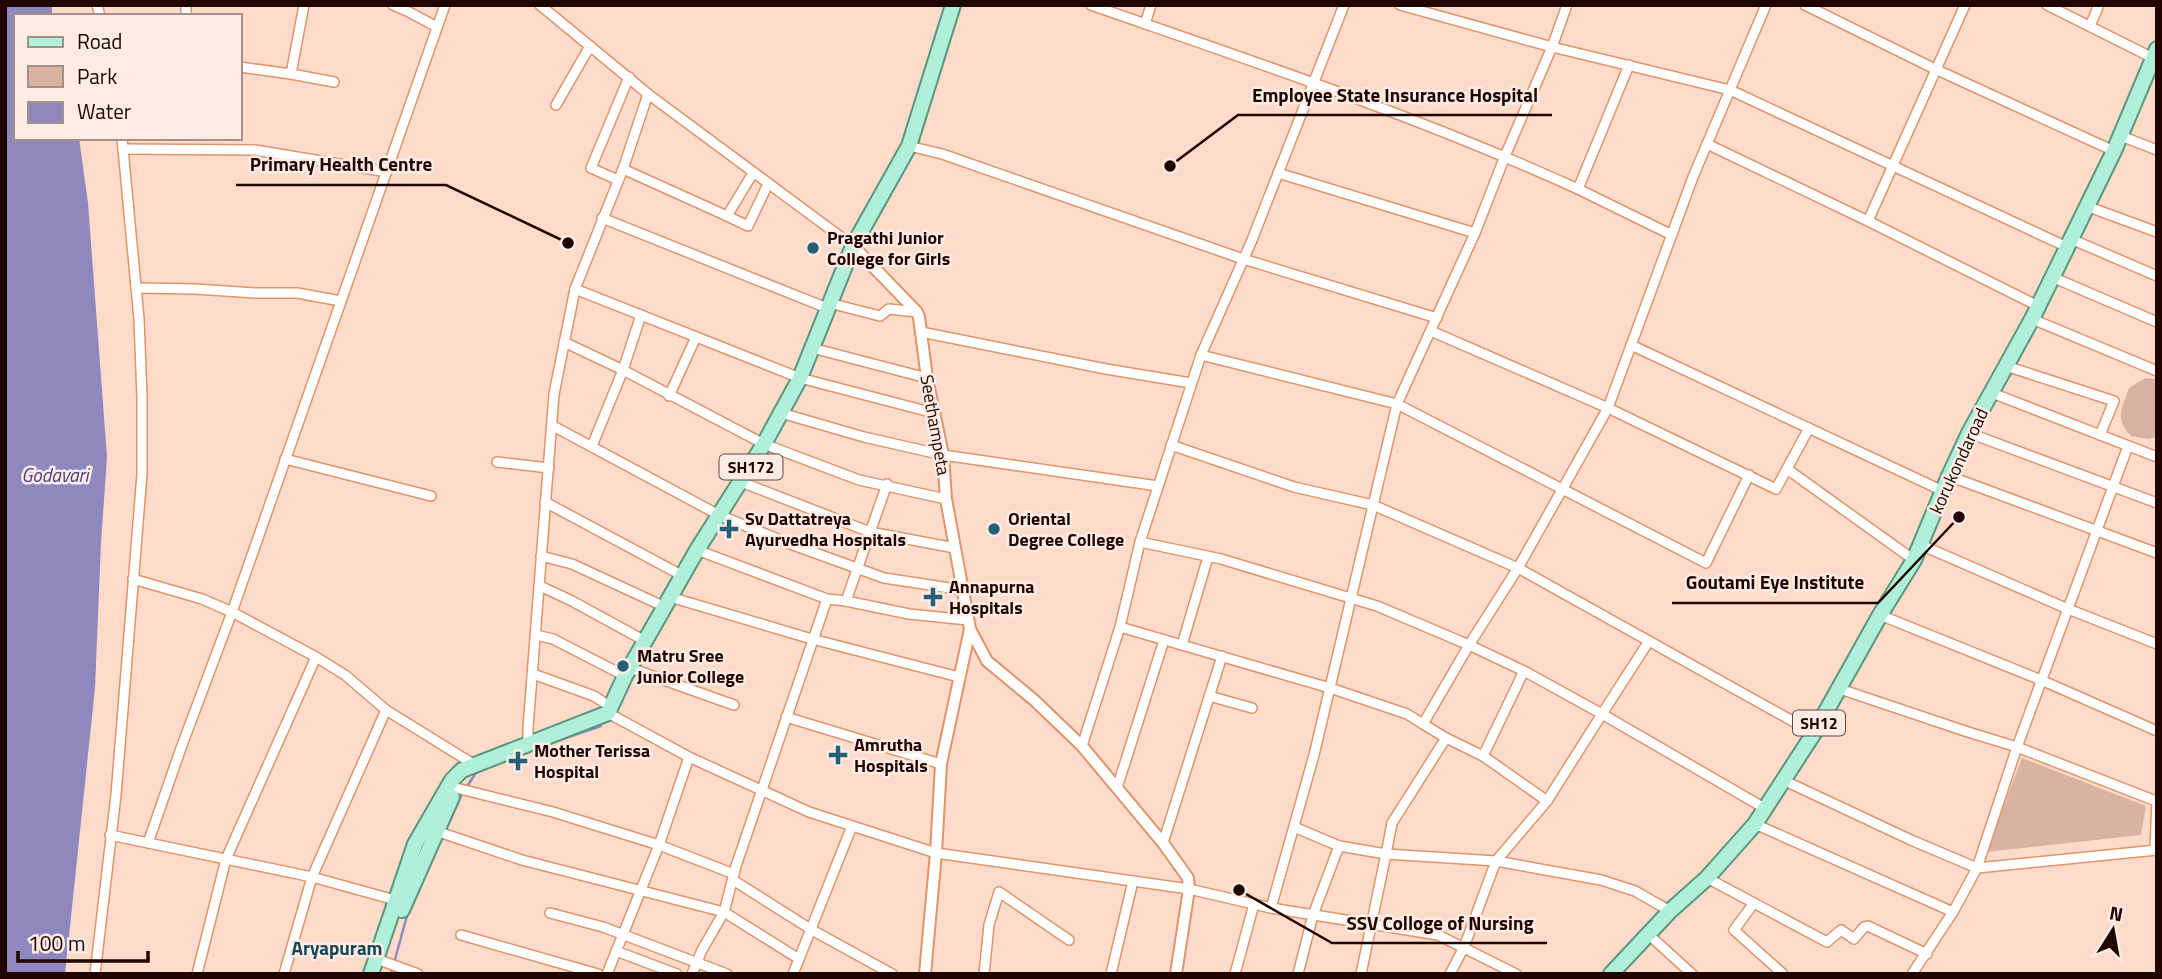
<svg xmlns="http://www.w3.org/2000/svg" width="2162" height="979" font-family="'Titillium Web',sans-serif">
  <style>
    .green { fill: #d9b39f }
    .water { fill: #8e88bf }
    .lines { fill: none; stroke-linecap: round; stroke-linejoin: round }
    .stream { stroke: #8e88bf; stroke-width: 2.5 }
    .minor-casing { stroke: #e0946a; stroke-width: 12 }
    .tertiary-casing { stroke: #e0946a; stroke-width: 14 }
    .primary-casing { stroke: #5b977d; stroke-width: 18 }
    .minor { stroke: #fff; stroke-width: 9 }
    .tertiary { stroke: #fff; stroke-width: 10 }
    .primary { stroke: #b0f0da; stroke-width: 14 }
    .poi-dot { fill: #256078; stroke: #fdece4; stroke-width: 2.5 }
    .labels { text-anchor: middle; stroke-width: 5; stroke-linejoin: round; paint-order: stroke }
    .shield { fill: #fdece4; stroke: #624a44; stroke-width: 2 }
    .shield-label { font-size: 16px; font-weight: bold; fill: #200500 }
    .poi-label { font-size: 18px; font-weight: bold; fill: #200500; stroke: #fdece4; text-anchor: start }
    .street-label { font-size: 18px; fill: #200500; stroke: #fdece4 }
    .water-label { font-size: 19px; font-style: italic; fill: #4b3e84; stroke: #fdece4 }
    .neighbourhood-label { font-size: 19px; font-weight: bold; fill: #164659; stroke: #fdece4 }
    .leader { fill: none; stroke: #200500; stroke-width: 2.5 }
    .callout-dot { fill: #200500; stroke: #fdece4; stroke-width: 2.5 }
    .callout-label { font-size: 19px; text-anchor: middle; font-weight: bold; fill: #200500; stroke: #fdece4; stroke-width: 5; stroke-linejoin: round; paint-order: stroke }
  </style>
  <rect width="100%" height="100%" fill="#fcdbca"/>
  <g class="green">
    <path d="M2145 378 2157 379V437L2148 439 2131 436C2114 418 2122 408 2129 388Z"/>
    <path d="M2022 758 2146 806 2141 835 1986 852Z"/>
  </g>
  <path class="water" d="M5 5H52V16H16V138H79L88 203 107 457 101 543 95 688 65 974H5Z"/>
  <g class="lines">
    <g class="stream">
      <path d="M542 746 601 726"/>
      <path d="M440 842 461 796 477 771"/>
      <path d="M391 974 408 912"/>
    </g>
    <defs>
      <g id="minor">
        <path d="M97 5 100 16"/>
        <path d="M186 5V16"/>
        <path d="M393 5 409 12 437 27"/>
        <path d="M540 5 648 94 853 246"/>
        <path d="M1091 5C1255 62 1420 117 1578 189"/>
        <path d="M1400 5 1552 47 1730 90 2067 247"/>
        <path d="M1805 5 1935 69 2114 151"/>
        <path d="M2047 5 2155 59"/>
        <path d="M1145 24 1151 5"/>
        <path d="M2090 26 2099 5"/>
        <path d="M1629 65 1578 189 1672 235"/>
        <path d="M240 67 291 74 304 5"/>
        <path d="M291 74 334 82"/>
        <path d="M556 105 590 46"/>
        <path d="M2121 136 2157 150"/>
        <path d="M1707 144 1868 221 2038 306"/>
        <path d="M909 146 942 154 1243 259 1437 318"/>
        <path d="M123 149 255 150 387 172"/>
        <path d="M623 169 727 216 753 173"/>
        <path d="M1278 173 1475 233"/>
        <path d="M618 180 591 168 629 77"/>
        <path d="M2086 206 2157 232"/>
        <path d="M727 216 748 226 768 184"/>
        <path d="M602 218 827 308"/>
        <path d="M1868 221 1965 5"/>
        <path d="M2071 239 2157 276"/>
        <path d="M2052 277 2157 322"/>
        <path d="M136 288 195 289 255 293H297L341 301"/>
        <path d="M575 289 800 378 934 413"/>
        <path d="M829 303 880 316 889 309 917 312"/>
        <path d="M2032 319 2157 371"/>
        <path d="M1431 331 1608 408 1776 489 1809 428"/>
        <path d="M921 332 1106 369 1191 383"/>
        <path d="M564 342 623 370 764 444 859 480 946 499"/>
        <path d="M1631 345 1943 491"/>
        <path d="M812 348 927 378"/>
        <path d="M1201 355 1397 404 1706 563 1749 475"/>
        <path d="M2006 366 2114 401 2100 435"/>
        <path d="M1992 393 2157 457"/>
        <path d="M669 396 696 337"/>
        <path d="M781 413 864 437 943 455 1158 486"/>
        <path d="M553 426 719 515 785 542 884 578 963 590"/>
        <path d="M1969 433 2157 503"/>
        <path d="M1171 445 1294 487 1373 505 1518 568 1814 733"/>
        <path d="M592 446 623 370 641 315"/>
        <path d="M285 459 431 496"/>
        <path d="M497 462 549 468"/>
        <path d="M1787 469 1914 560"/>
        <path d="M1949 476 2157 553"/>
        <path d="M741 482 870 532 955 548"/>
        <path d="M545 502 683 576"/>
        <path d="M1140 542 1201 355 1252 240 1344 5"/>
        <path d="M1921 545 2068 609 2157 644"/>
        <path d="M697 550 827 599"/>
        <path d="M541 556 572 564 665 607"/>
        <path d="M133 579 202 599 232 612 316 657 345 675 386 710 475 765"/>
        <path d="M540 586 572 601 645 641"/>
        <path d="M670 597 812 639 959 677"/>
        <path d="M846 601 909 614 968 620"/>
        <path d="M1880 615 2041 680 2157 731"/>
        <path d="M1120 627 1330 688 1407 714 1423 724"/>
        <path d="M536 635 553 639 625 676"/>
        <path d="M1182 645 1208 557"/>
        <path d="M630 668 734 705"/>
        <path d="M533 674 594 696 611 707"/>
        <path d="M1837 688 1968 732 2017 747 2156 801"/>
        <path d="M1209 696 1252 708"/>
        <path d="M608 713 689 757 809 812 936 853 1189 889 1271 908 1438 935 1516 974"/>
        <path d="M786 717 941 764"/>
        <path d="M1446 738 1483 756 1547 801"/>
        <path d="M528 745V728L554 394 575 289 623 169 648 94"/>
        <path d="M1082 746 1120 627 1140 542 1221 559 1377 606 1469 645 1524 671 1602 714 1649 641"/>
        <path d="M1483 756 1524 671"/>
        <path d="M1783 780 1911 840 1977 868 2017 747 2128 446"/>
        <path d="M456 788 553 812 659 845 734 874"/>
        <path d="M1117 788 1164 640"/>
        <path d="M1755 824 1953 912"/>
        <path d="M1294 827 1339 846 1386 854 1392 823 1446 738 1423 724 1469 645 1518 568 1608 408 1693 177 1766 5"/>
        <path d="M436 831 522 860 724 912 799 959"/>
        <path d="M110 835 312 877 395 900"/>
        <path d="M148 843 181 748 232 612 445 5"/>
        <path d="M1163 843 1222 656"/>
        <path d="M2155 850 2157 799"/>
        <path d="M1707 878 1827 942 1841 930 1854 939 1864 927 1868 926 1927 954"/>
        <path d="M733 880 812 930 892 974"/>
        <path d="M1754 903 1734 930 1783 974"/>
        <path d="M1271 908 1314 755 1397 404 1475 233 1505 156 1552 47 1567 5"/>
        <path d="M550 913 603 927 727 974"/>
        <path d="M1648 934 1692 974"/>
        <path d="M461 935 598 974"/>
        <path d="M616 951 677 974"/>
        <path d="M382 961 418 974"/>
        <path d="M95 974 116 795 142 474V398L139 319 122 138"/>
        <path d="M197 974 226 859 316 657"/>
        <path d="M284 974 312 877 386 710"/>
        <path d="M607 974 659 845 689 757"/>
        <path d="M692 974 702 950 724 912 736 866 827 599 846 601 887 484"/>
        <path d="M793 974 852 826"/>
        <path d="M984 974 989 925 999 892 1069 940"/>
        <path d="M1111 974 1133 881"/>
        <path d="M1235 974 1254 904"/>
        <path d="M1298 974 1313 915 1339 846"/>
        <path d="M1361 974 1386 854 1496 861 1601 880 1635 891 1670 911"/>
        <path d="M1450 974 1464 947 1496 861 1547 801 1602 714 1766 809"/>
        <path d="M1912 974 1953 912 1977 868 2157 850"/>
      </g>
      <g id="tertiary">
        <path d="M853 246 917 312 919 317 927 378 943 455 946 499 970 629 987 661 1034 700 1082 746 1163 843 1188 878 1189 889 1176 974"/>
        <path d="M925 974 936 853 941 764 970 629"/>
      </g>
      <g id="primary">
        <path d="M402 910 452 797"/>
        <path d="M371 974 415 844 452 780 462 770 608 713 625 676 697 550 764 444 800 378 853 246 909 146 953 5"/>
        <path d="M1611 974 1670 911 1707 878 1755 824 1814 733 1880 615 1914 560 1949 476 1969 433 2032 319 2114 151 2157 49"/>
      </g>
    </defs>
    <use href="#minor" class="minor-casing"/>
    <use href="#tertiary" class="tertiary-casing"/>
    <use href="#primary" class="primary-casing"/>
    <use href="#minor" class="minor"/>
    <use href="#tertiary" class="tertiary"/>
    <use href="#primary" class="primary"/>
  </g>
  <g class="poi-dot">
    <circle cx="813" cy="248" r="7"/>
    <path d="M725.5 518.5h7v7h7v7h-7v7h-7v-7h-7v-7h7z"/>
    <circle cx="994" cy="529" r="7"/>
    <path d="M929.5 586.5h7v7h7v7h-7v7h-7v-7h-7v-7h7z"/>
    <circle cx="623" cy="666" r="7"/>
    <path d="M834.5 744.5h7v7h7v7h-7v7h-7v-7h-7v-7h7z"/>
    <path d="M514.5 750.5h7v7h7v7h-7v7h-7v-7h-7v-7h7z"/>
  </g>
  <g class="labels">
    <g class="shield">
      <rect x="719.5" y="454.5" width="63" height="25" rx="5"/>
      <rect x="1793" y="710.5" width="52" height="25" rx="5"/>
    </g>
    <g class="shield-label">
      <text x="751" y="473">SH172</text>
      <text x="1819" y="729">SH12</text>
    </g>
    <g class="poi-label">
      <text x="827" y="244">Pragathi Junior<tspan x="827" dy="21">College for Girls</tspan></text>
      <text x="745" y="525">Sv Dattatreya<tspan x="745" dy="21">Ayurvedha Hospitals</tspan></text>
      <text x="1008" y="525">Oriental<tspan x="1008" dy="21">Degree College</tspan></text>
      <text x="949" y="593">Annapurna<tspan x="949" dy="21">Hospitals</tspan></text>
      <text x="637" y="662">Matru Sree<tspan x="637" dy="21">Junior College</tspan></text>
      <text x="854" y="751">Amrutha<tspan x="854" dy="21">Hospitals</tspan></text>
      <text x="534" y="757">Mother Terissa<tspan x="534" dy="21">Hospital</tspan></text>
    </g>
    <g class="street-label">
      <text transform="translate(935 425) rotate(80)" y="6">Seethampeta</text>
      <text transform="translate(1959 461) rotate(-65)" y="6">korukondaroad</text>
    </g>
    <g class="water-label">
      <text x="55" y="482">Godavari</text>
    </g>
    <g class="neighbourhood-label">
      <text x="337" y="955">Aryapuram</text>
    </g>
  </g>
  <path class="leader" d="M1170 166L1238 115H1552M568 243L446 185H236M1959 517L1878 603H1672M1239 890L1332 943H1547"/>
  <g class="callout-dot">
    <circle cx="1170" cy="166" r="7"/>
    <circle cx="568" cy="243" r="7"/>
    <circle cx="1959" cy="517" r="7"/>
    <circle cx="1239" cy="890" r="7"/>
  </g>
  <g class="callout-label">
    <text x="1395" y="102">Employee State Insurance Hospital</text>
    <text x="341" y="171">Primary Health Centre</text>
    <text x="1775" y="589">Goutami Eye Institute</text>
    <text x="1440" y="930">SSV Colloge of Nursing</text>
  </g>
  <rect width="2162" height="979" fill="none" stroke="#200500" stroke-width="14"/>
  <rect x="14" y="14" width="228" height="126" fill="#fdece4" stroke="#a59089" stroke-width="2"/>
  <rect x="28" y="37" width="35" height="10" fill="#b0f0da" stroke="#a59089" stroke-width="2"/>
  <text x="77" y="49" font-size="21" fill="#200500">Road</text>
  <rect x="28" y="66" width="35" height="21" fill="#d9b39f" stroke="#a59089" stroke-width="2"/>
  <text x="77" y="84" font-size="21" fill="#200500">Park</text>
  <rect x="28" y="102" width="35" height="21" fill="#8e88bf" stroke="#a59089" stroke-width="2"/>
  <text x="77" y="119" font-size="21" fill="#200500">Water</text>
  <g transform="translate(2113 930) rotate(11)" stroke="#fdece4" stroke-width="5" paint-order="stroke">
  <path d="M0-5L12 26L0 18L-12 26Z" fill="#200500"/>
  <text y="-10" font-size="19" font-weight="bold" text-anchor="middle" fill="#200500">N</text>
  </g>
  <path d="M18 951v10h130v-10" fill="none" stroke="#200500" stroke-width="3.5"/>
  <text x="28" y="951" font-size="21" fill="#200500" stroke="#fdece4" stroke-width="5" paint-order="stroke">100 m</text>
</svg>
